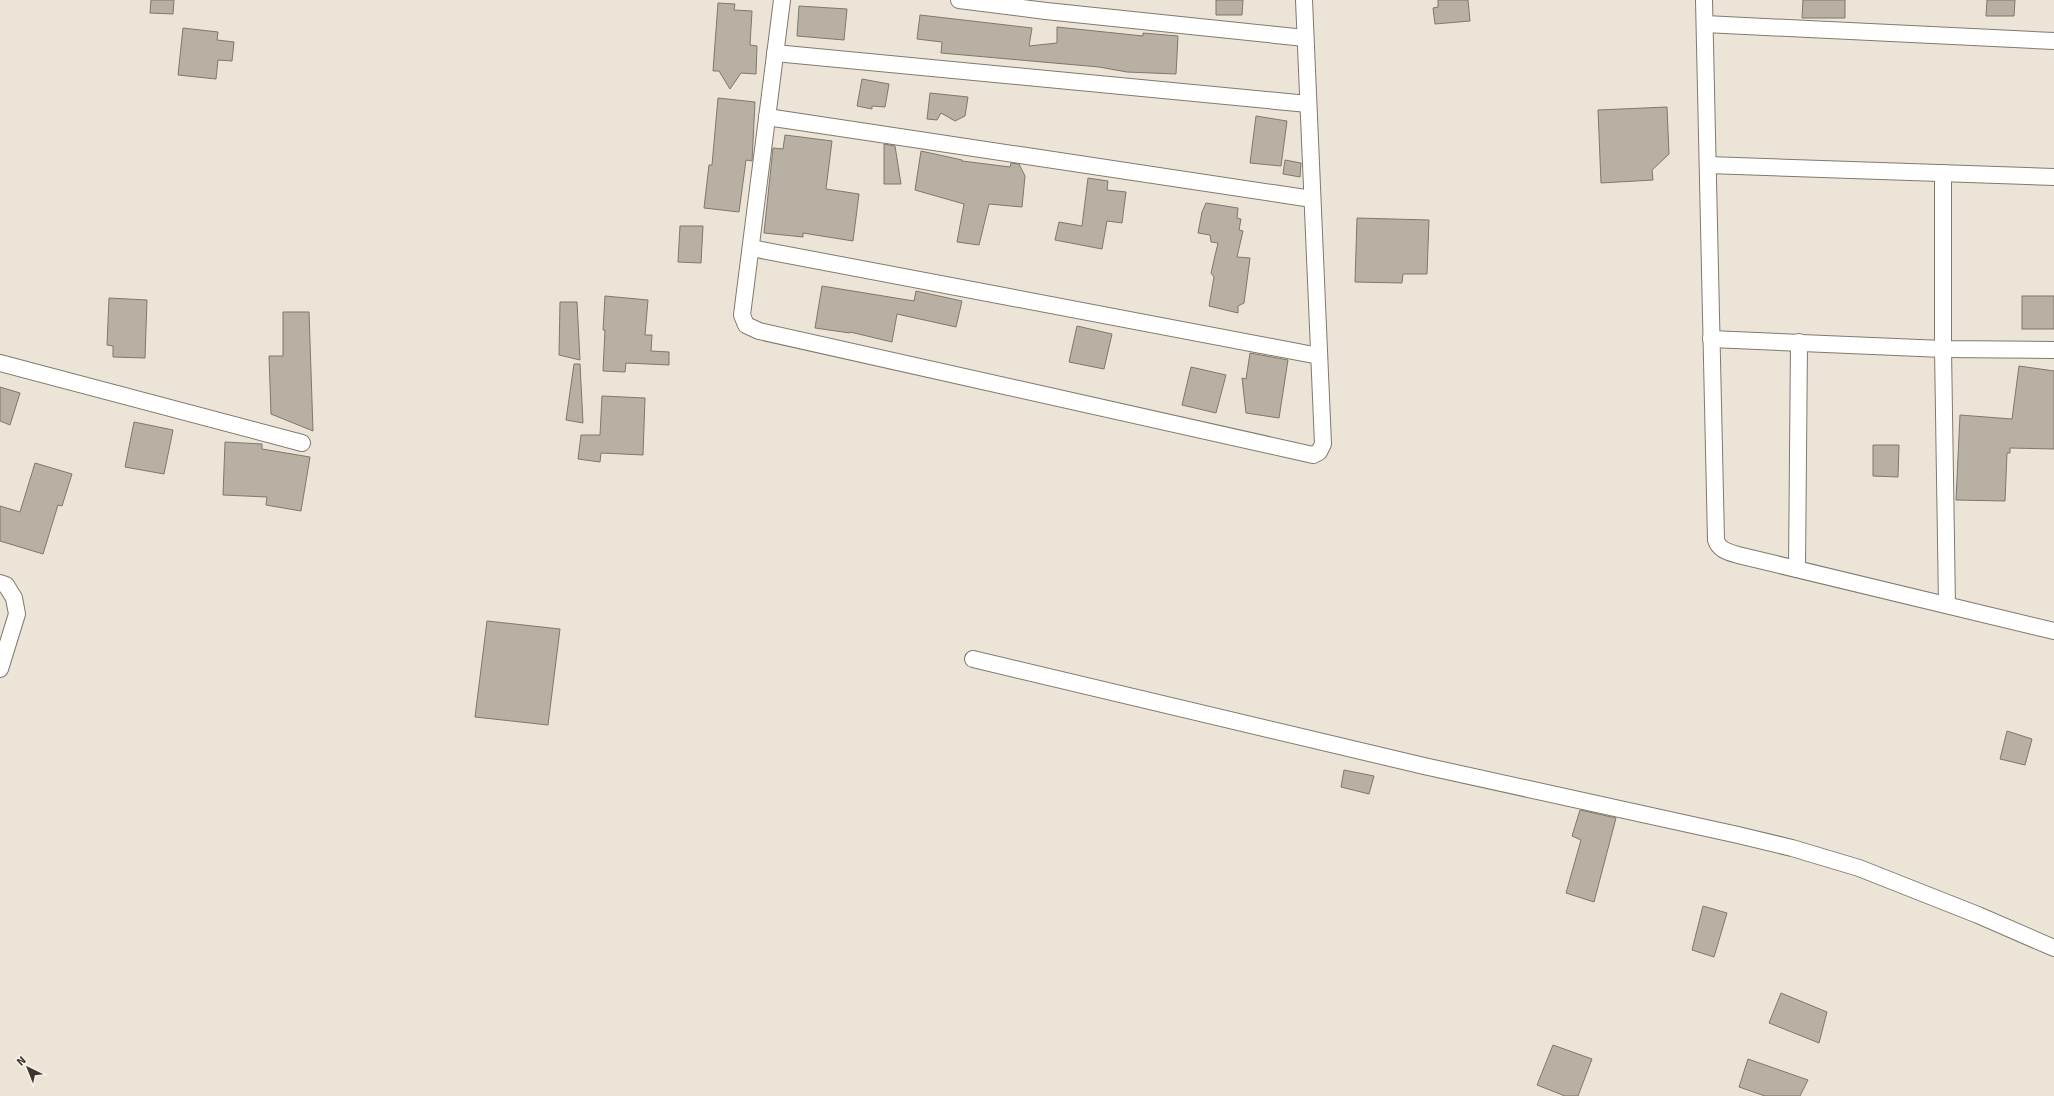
<svg xmlns="http://www.w3.org/2000/svg" width="2054" height="1096" font-family="Signika,sans-serif">
  <style>
    .building { fill: #b8b0a2; stroke: #7f786b }
    .lines { fill: none; stroke-linecap: round; stroke-linejoin: round }
    .minor-casing { stroke: #807a6d; stroke-width: 18 }
    .minor { stroke: #fff; stroke-width: 16 }
  </style>
  <rect width="100%" height="100%" fill="#ece4d6"/>
  <g class="building">
    <path d="M151 0H174L173 14 150 13Z"/>
    <path d="M1216 0H1243L1242 15H1216Z"/>
    <path d="M1438 0H1468L1470 21 1435 24 1433 8 1438 7Z"/>
    <path d="M1803 0H1845V18H1802Z"/>
    <path d="M1987 0H2015L2014 16H1986Z"/>
    <path d="M718 3 735 4 734 10 752 11 750 45 757 46 756 74 741 73 730 89 719 71H713Z"/>
    <path d="M799 6 847 9 844 40 797 36Z"/>
    <path d="M920 15 1032 28 1029 46 1057 43V27L1143 36V33L1178 36 1176 74 1127 72 1099 67 941 53 942 42 917 39Z"/>
    <path d="M183 28 218 32 217 40 234 42 232 61 218 60 216 79 178 75Z"/>
    <path d="M862 79 889 84 885 107 872 106V109L857 106Z"/>
    <path d="M930 93 968 97 965 116 955 121 941 113 937 120 927 119Z"/>
    <path d="M718 98 755 102 752 161 746 160 739 212 704 208 709 165H712Z"/>
    <path d="M1667 107 1669 154 1652 170 1653 180 1601 183 1598 110Z"/>
    <path d="M1256 116 1287 121 1281 166 1250 163Z"/>
    <path d="M785 135 832 141 826 189 859 194 853 241 803 233V237L764 233 773 148 783 149Z"/>
    <path d="M884 144 895 146 901 184H884Z"/>
    <path d="M921 151 962 160V161L1010 167 1011 163 1019 164 1025 176 1022 207 989 204 979 245 957 242 964 204 915 190Z"/>
    <path d="M1285 160 1301 163 1300 177 1283 174Z"/>
    <path d="M1088 178 1108 181 1107 190 1126 192 1122 223 1107 221 1102 249 1055 240 1059 222 1082 226Z"/>
    <path d="M1206 203 1238 208 1237 218 1241 219 1239 230 1243 231 1237 257 1250 258 1244 303 1238 306V313L1209 306 1214 277 1211 273 1218 243 1211 242 1210 235 1198 233 1202 212Z"/>
    <path d="M1357 218 1429 220 1427 274H1403L1402 283 1355 282Z"/>
    <path d="M680 226H703L701 263 678 262Z"/>
    <path d="M822 286 914 301 916 291 962 301 956 327 897 314 892 342 850 332V333L815 328Z"/>
    <path d="M605 296 648 300 645 335H652L651 351 669 352V365L626 363 625 372 603 371 605 330H603Z"/>
    <rect x="2022" y="296" width="32" height="33"/>
    <path d="M109 298 147 300 145 358 113 357V346L107 345Z"/>
    <path d="M560 302H577L580 360 559 355Z"/>
    <path d="M283 312H309L313 431 271 414 269 356H283Z"/>
    <path d="M1077 326 1112 334 1104 369 1069 362Z"/>
    <path d="M1250 353 1288 360 1279 418 1246 413 1242 378 1246 379Z"/>
    <path d="M574 364H580L583 423 566 420Z"/>
    <path d="M2019 366 2054 371V449L2010 448V453H2007L2005 501 1956 500 1960 415 2012 419Z"/>
    <path d="M1191 367 1226 375 1216 413 1182 405Z"/>
    <path d="M0 387 20 393 10 425 0 421Z"/>
    <path d="M602 396 645 398 643 455 601 453 600 462 578 459 581 435H600Z"/>
    <path d="M134 422 173 430 164 474 125 467Z"/>
    <path d="M225 442 262 444V449L310 457 301 511 266 505 267 497 223 495Z"/>
    <path d="M1873 445H1899L1898 477 1873 476Z"/>
    <path d="M35 463 72 474 62 506 58 505 43 554 0 541V506L20 512Z"/>
    <path d="M487 621 560 629 548 725 475 717Z"/>
    <path d="M2007 731 2032 739 2025 765 2000 759Z"/>
    <path d="M1344 770 1374 776 1369 794 1341 787Z"/>
    <path d="M1580 810 1616 818 1594 902 1566 893 1581 840 1572 836Z"/>
    <path d="M1703 906 1727 913 1714 957 1692 950Z"/>
    <path d="M1781 993 1827 1012 1819 1043 1769 1023Z"/>
    <path d="M1553 1045 1592 1059 1578 1096H1565L1537 1085Z"/>
    <path d="M1748 1059 1808 1080 1800 1096H1765L1739 1087Z"/>
  </g>
  <g class="lines">
    <defs>
      <g id="minor">
        <path d="M782 0 742 315 746 325 759 331 1313 455 1319 452 1323 444 1304 0"/>
        <path d="M959 0 1046 11 1305 38"/>
        <path d="M1704 0 1716 540C1719 550 1728 552 1738 555L2054 631"/>
        <path d="M1705 24 2054 41"/>
        <path d="M775 53 1308 104"/>
        <path d="M767 117 1312 199"/>
        <path d="M1708 165 2054 177"/>
        <path d="M1943 173V349L1947 605"/>
        <path d="M751 248 1319 356"/>
        <path d="M1711 339 1943 349 2054 350"/>
        <path d="M0 363 302 443"/>
        <path d="M1797 569 1799 342"/>
        <path d="M0 583 6 585 14 598 17 614 0 669"/>
        <path d="M973 659 1424 766 1738 835 1792 848 1859 868 1978 915 2054 948"/>
      </g>
    </defs>
    <use href="#minor" class="minor-casing"/>
    <use href="#minor" class="minor"/>
  </g>
  <g transform="translate(28 1068) rotate(317)" stroke="#f9f1e3" stroke-width="3" paint-order="stroke">
  <path d="M0-3L7 15L0 10L-7 15Z" fill="#3a3732"/>
  <text y="-6" font-size="11" font-weight="bold" text-anchor="middle" fill="#3a3732">N</text>
  </g>
</svg>
